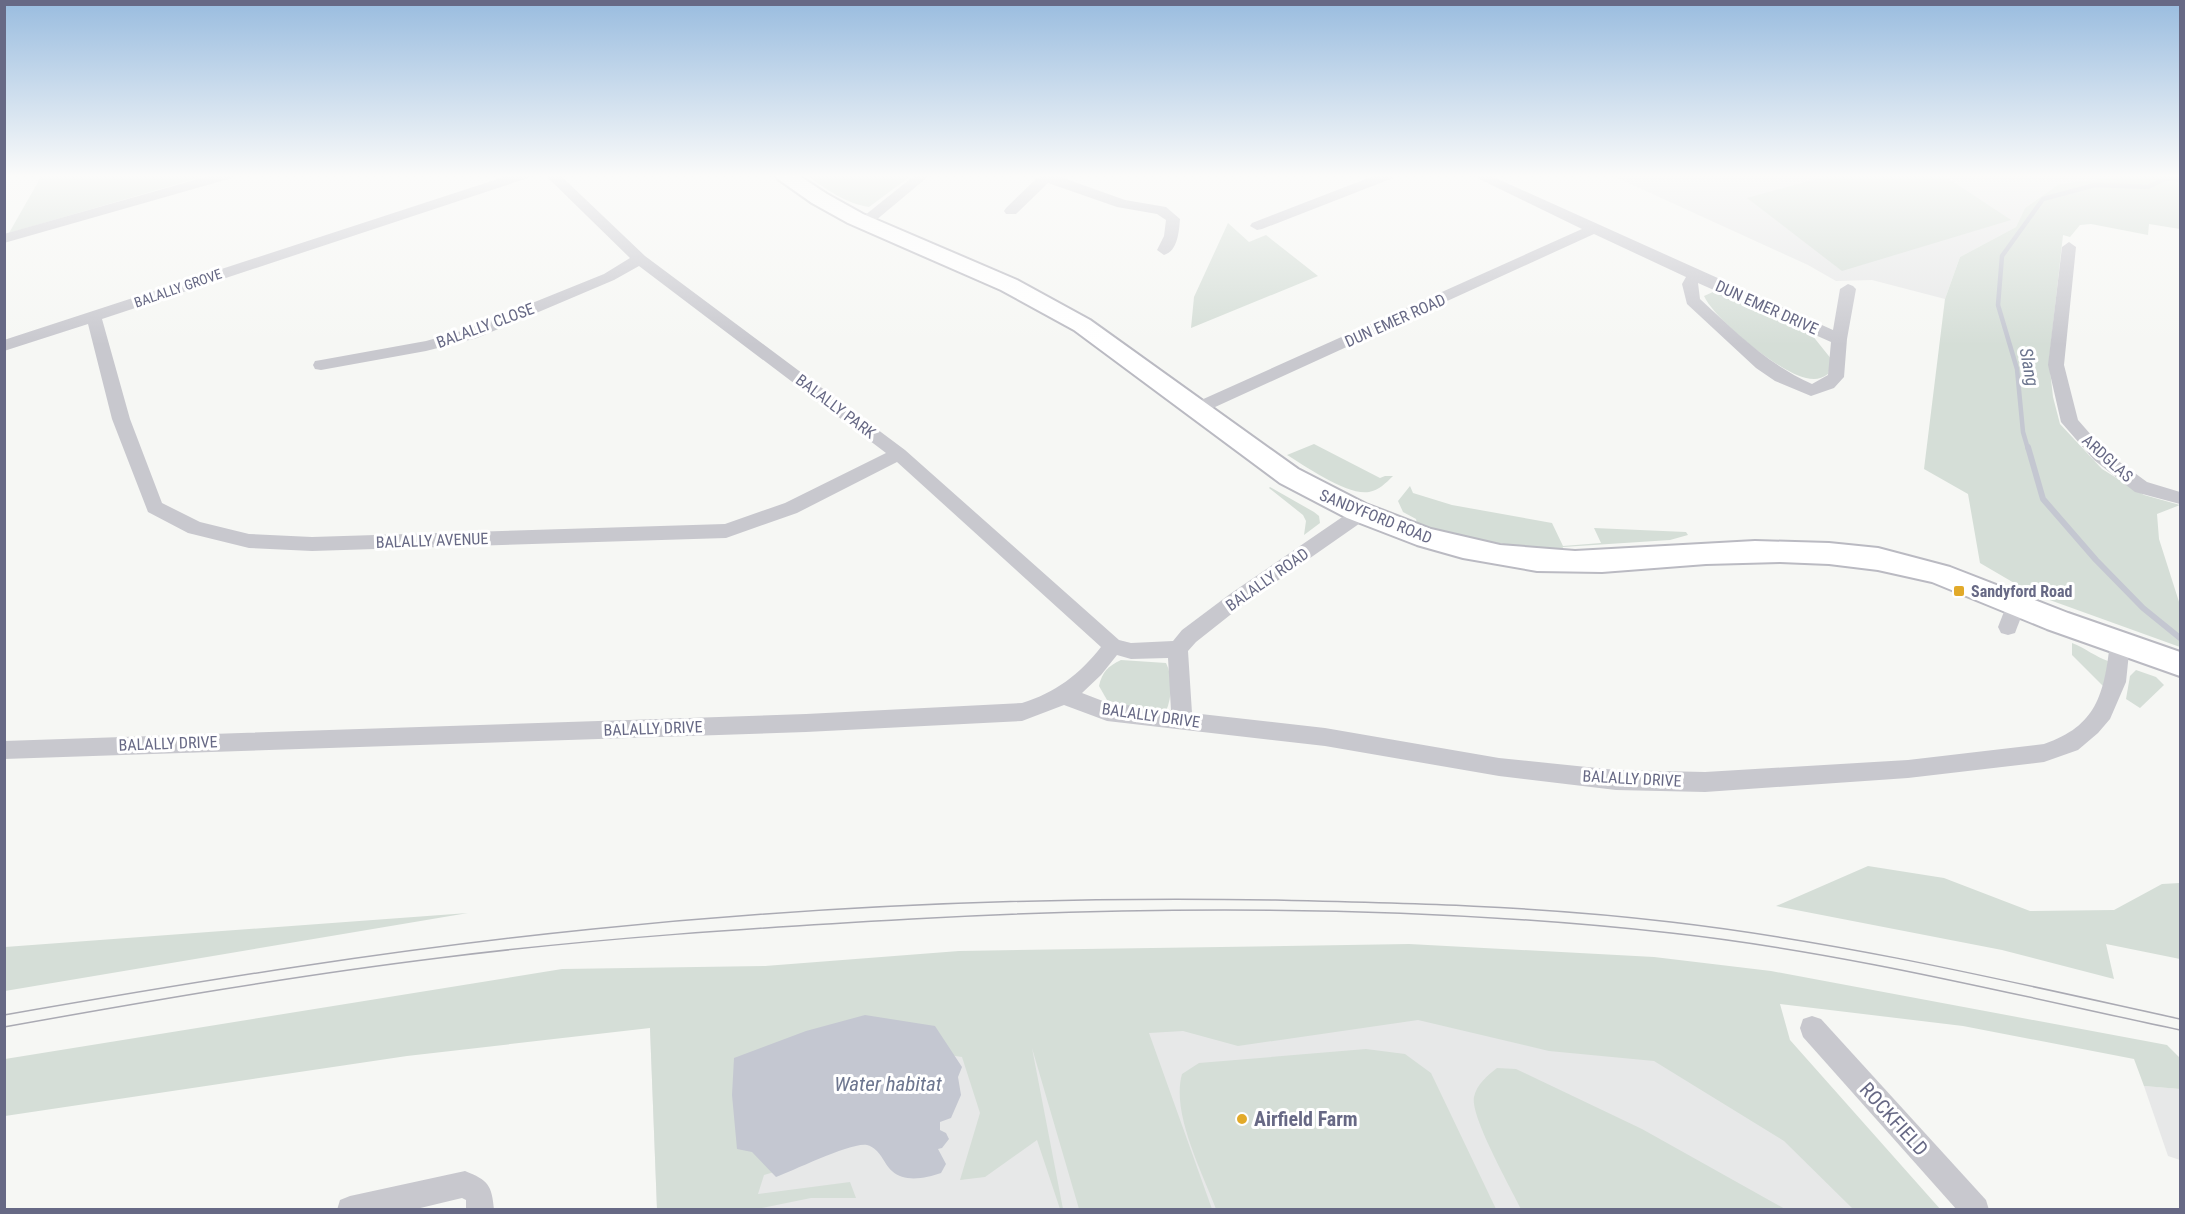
<svg xmlns="http://www.w3.org/2000/svg" width="2185" height="1214" font-family="'Roboto Condensed',sans-serif">
  <style>
    .built { fill: #e7e8e8 }
    .green { fill: #d5ded7 }
    .water { fill: #c4c7d1 }
    .lines { fill: none; stroke-linecap: round; stroke-linejoin: round }
    .stream-far1 { stroke: #c4c7d1; stroke-width: 4.5 }
    .stream { stroke: #c4c7d1; stroke-width: 6 }
    .secondary-casing { stroke: #babac2; stroke-width: 4 }
    .minor { fill: #c8c8ce; fill-rule: evenodd }
    .secondary { fill: #fff; fill-rule: evenodd }
    .tram { stroke: #aaaab3; stroke-width: 1.5 }
    .poi-dot { fill: #e2aa2a; stroke: #fff; stroke-width: 2 }
    .labels { text-anchor: middle; stroke-width: 6; stroke-linejoin: round; paint-order: stroke }
    .far-street-label { font-size: 14px; fill: #676985; stroke: #fff }
    .street-label { font-size: 16px; fill: #676985; stroke: #fff }
    .poi-label { font-size: 16px; font-weight: bold; fill: #676985; stroke: #fff; text-anchor: start }
    .water-label { font-size: 18px; font-style: italic; fill: #6d768f; stroke: #fff }
    .near-poi-label { font-size: 20px; font-weight: bold; fill: #676985; stroke: #fff; text-anchor: start }
    .near-street-label { font-size: 20px; fill: #676985; stroke: #fff }
    .near-water-label { font-size: 21px; font-style: italic; fill: #6d768f; stroke: #fff }
  </style>
  <rect width="100%" height="100%" fill="#f6f7f4"/>
  <g class="built">
    <path d="M1611 175H2133L2059 184 2025 208 2016 227 1960 257 1945 299 1872 280 1836 281 1808 265Z"/>
    <path d="M1727 997 1908 1210H657L650 1028Z"/>
    <path d="M2144 1086 2180 1089V1160L2168 1156Z"/>
  </g>
  <g class="green">
    <path d="M42 175H209L9 233Z"/>
    <path d="M807 175H912L869 207C847 204 825 189 807 175Z"/>
    <path d="M1830 175H1943L2011 220 1842 271 1747 198Z"/>
    <path d="M2133 175 2180 176V229L2149 224 2148 235 2091 224 2080 225 2070 237 2063 235 2049 361 2053 397 2060 424 2102 469 2144 495 2180 505 2157 514 2159 539 2180 605V647L2033 594 1980 563 1968 494 1924 469 1945 299 1960 257 2016 227 2025 208 2059 184Z"/>
    <path d="M1228 223 1249 242 1266 235 1318 276 1191 328 1194 297Z"/>
    <path d="M1713 292 1721 293 1812 335 1832 360 1828 374C1821 379 1815 380 1806 378 1780 373 1715 320 1704 296Z"/>
    <path d="M1314 444 1380 478 1385 476H1393C1386 483 1379 490 1369 492 1348 496 1305 466 1287 455Z"/>
    <path d="M1410 486 1413 493 1452 505 1552 523 1563 546 1601 543 1594 528 1686 532 1688 535 1670 540 1563 547 1562 550C1512 547 1464 539 1417 523L1416 519 1403 512 1398 501Z"/>
    <path d="M1270 487 1314 512 1319 516 1320 523 1304 535 1306 521 1303 515 1269 488Z"/>
    <path d="M2072 643C2085 648 2096 657 2108 661L2105 688 2072 655Z"/>
    <path d="M1121 660 1166 663C1173 676 1172 698 1166 711L1125 706 1107 700 1099 686C1102 672 1108 666 1121 660Z"/>
    <path d="M2136 670 2156 677 2164 685 2140 708 2126 699 2130 676Z"/>
    <path d="M1868 866 1944 878 2030 911 2114 910 2162 884 2180 883V959L2106 944 2114 979 2002 950 1776 906Z"/>
    <path d="M468 913 5 991V947Z"/>
    <path d="M1409 944 1654 957 1771 971 2167 1045 2180 1058V1089L2144 1086 2134 1059 1963 1026 1780 1004 1790 1040 1941 1210 1853 1209 1784 1141 1654 1061 1549 1051 1418 1020 1238 1046 1183 1031 1149 1033 1212 1209H1079L1032 1048 1063 1209H1060L1037 1140 985 1177 960 1180 980 1113 962 1057 883 1045 791 1167 764 1175 758 1194 850 1182 856 1198H811L757 1209H657L650 1028 407 1056 5 1116V1059L562 969 765 966 959 951Z"/>
    <path d="M1366 1049 1405 1054 1431 1073 1496 1209H1216C1202 1171 1171 1113 1182 1074L1199 1063Z"/>
    <path d="M1497 1068 1516 1069 1642 1129 1785 1209H1521C1511 1188 1470 1116 1474 1097 1477 1084 1487 1076 1497 1068Z"/>
  </g>
  <path class="water" d="M865 1015 935 1026 962 1067 958 1077 961 1095 951 1118 940 1122V1130L946 1133 949 1139 942 1148 938 1149 946 1164 941 1173C926 1178 905 1183 892 1171 883 1163 881 1149 867 1145 854 1141 792 1171 776 1177L752 1152 737 1149 732 1095 734 1058 806 1031Z"/>
  <g class="lines">
    <path class="stream-far1" d="M2028 449 2023 432 2017 369 1998 305 2002 256 2043 199 2095 185 2148 187 2167 178 2180 180"/>
    <path class="stream" d="M2028 447 2043 499 2096 560 2143 608 2180 638"/>
    <defs>
      <path id="secondary" d="M775 175H798L827 194 863 214 1017 280 1090 320 1298 469 1366 504 1431 529 1500 545 1575 551 1755 541 1829 543 1878 548 1950 567 2068 613 2180 652V676L2047 629 1932 582 1878 570 1829 564 1780 562 1706 564 1602 572 1537 571 1463 558 1417 545 1347 518 1280 483 1074 330 1001 290 848 223 812 203 778 179Z"/>
    </defs>
    <use href="#secondary" class="secondary-casing"/>
    <g class="minor">
      <path d="M212 175H234L232 178 4 243V234Z"/>
      <path d="M510 175H530L528 178 102 319 130 419 162 503 200 522 249 534 312 537 725 524 785 503 886 453 639 266 614 280 477 338 426 351 321 370 315 369 313 365 315 361 321 360 426 341 465 330 604 274 630 258 545 175H560L645 256 905 450 1119 640 1131 643 1173 641 1182 630 1230 594 1354 509 1360 507 1366 509 1369 514 1366 519 1244 604 1196 642 1188 651 1192 713 1325 728 1499 758 1616 770 1705 772 1908 760 2044 744C2097 726 2104 694 2110 643L2113 637 2120 635 2127 637 2130 643 2126 682 2110 719 2098 733 2078 750 2044 762 1908 778 1705 792 1616 790 1499 776 1325 746 1107 721 1064 705 1022 721 806 732 4 759V741L806 714 1022 703C1055 693 1080 674 1101 647L897 462 797 513 726 538 312 551 249 548 188 533 148 512 112 419 88 324 4 351V340ZM1117 655 1131 659 1168 658 1171 710 1108 703 1082 693 1101 675Z"/>
      <path d="M915 175H930L869 226H859L857 223 859 220Z"/>
      <path d="M1040 175H1055L1125 200 1166 207 1180 219C1179 231 1178 251 1164 255L1157 250 1164 236 1166 220 1157 214 1117 207 1048 183 1016 214H1006L1004 211 1006 208Z"/>
      <path d="M1376 175H1395L1393 178 1262 229 1257 230 1250 226 1252 223Z"/>
      <path d="M1471 175H1489L1833 330 1840 289 1848 284 1853 286 1856 289 1847 339 1844 377 1834 388 1811 396 1775 381 1756 368 1687 304 1682 284 1686 277 1594 234 1202 413H1190L1188 409 1190 405 1582 229ZM1698 283 1831 342 1828 375 1812 384C1767 364 1736 332 1700 299Z"/>
      <path d="M2069 242 2076 247 2064 365 2078 420 2106 452 2147 482 2180 492V504L2135 492 2094 460 2061 422 2048 365 2062 247Z"/>
      <path d="M2016 596 2023 599 2026 604 2015 633 2008 635 2001 633 1998 627 2009 599Z"/>
      <path d="M1812 1016 1821 1019 1986 1200 1989 1210H1957L1803 1037 1800 1028 1803 1019Z"/>
      <path d="M465 1171C488 1180 492 1185 494 1210H466V1200L462 1198 412 1210H337L340 1200 350 1196Z"/>
    </g>
    <use href="#secondary" class="secondary"/>
    <g class="tram">
      <path d="M4 1015C199 981 395 949 593 929 819 906 1048 896 1275 900 1407 903 1540 906 1671 922 1843 942 2012 982 2180 1019"/>
      <path d="M4 1027C149 1001 293 976 439 958 596 938 754 928 912 919 1164 905 1419 905 1671 933 1843 952 2011 994 2180 1030"/>
    </g>
  </g>
  <linearGradient id="sky" x2="0" y2="1"><stop stop-color="#99bcdf"/><stop offset="0.51" stop-color="#fbfbfa"/><stop offset="1" stop-color="#fbfbfa" stop-opacity="0"/></linearGradient>
  <rect width="2185" height="345" fill="url(#sky)"/>
  <g class="poi-dot">
    <rect x="1953" y="585" width="12" height="12" rx="3"/>
    <circle cx="1242" cy="1119" r="6"/>
  </g>
  <g class="labels">
    <g class="far-street-label">
      <text transform="translate(178 288) rotate(-19)" y="5">BALALLY GROVE</text>
    </g>
    <g class="street-label">
      <text transform="translate(1767 307) rotate(24)" y="6">DUN EMER DRIVE</text>
      <text transform="translate(1395 320) rotate(-24)" y="6">DUN EMER ROAD</text>
      <text transform="translate(485 325) rotate(-20)" y="6">BALALLY CLOSE</text>
      <text transform="translate(836 406) rotate(37)" y="6">BALALLY PARK</text>
      <text transform="translate(2108 458) rotate(42)" y="6">ARDGLAS</text>
      <text transform="translate(1376 516) rotate(22)" y="6">SANDYFORD ROAD</text>
      <text transform="translate(432 540) rotate(-2)" y="6">BALALLY AVENUE</text>
      <text transform="translate(1267 579) rotate(-35)" y="6">BALALLY ROAD</text>
      <text transform="translate(1151 715) rotate(8)" y="6">BALALLY DRIVE</text>
      <text transform="translate(653 728) rotate(-2)" y="6">BALALLY DRIVE</text>
      <text transform="translate(168 743) rotate(-2)" y="6">BALALLY DRIVE</text>
      <text transform="translate(1632 778) rotate(3)" y="6">BALALLY DRIVE</text>
    </g>
    <g class="poi-label">
      <text x="1971" y="597">Sandyford Road</text>
    </g>
    <g class="water-label">
      <text transform="translate(2029 367) rotate(79)" y="6">Slang</text>
    </g>
    <g class="near-poi-label">
      <text x="1254" y="1126">Airfield Farm</text>
    </g>
    <g class="near-street-label">
      <text transform="translate(1894 1119) rotate(48)" y="7">ROCKFIELD</text>
    </g>
    <g class="near-water-label">
      <text x="888" y="1091">Water habitat</text>
    </g>
  </g>
  <rect width="2185" height="1214" fill="none" stroke="#676985" stroke-width="12"/>
</svg>
